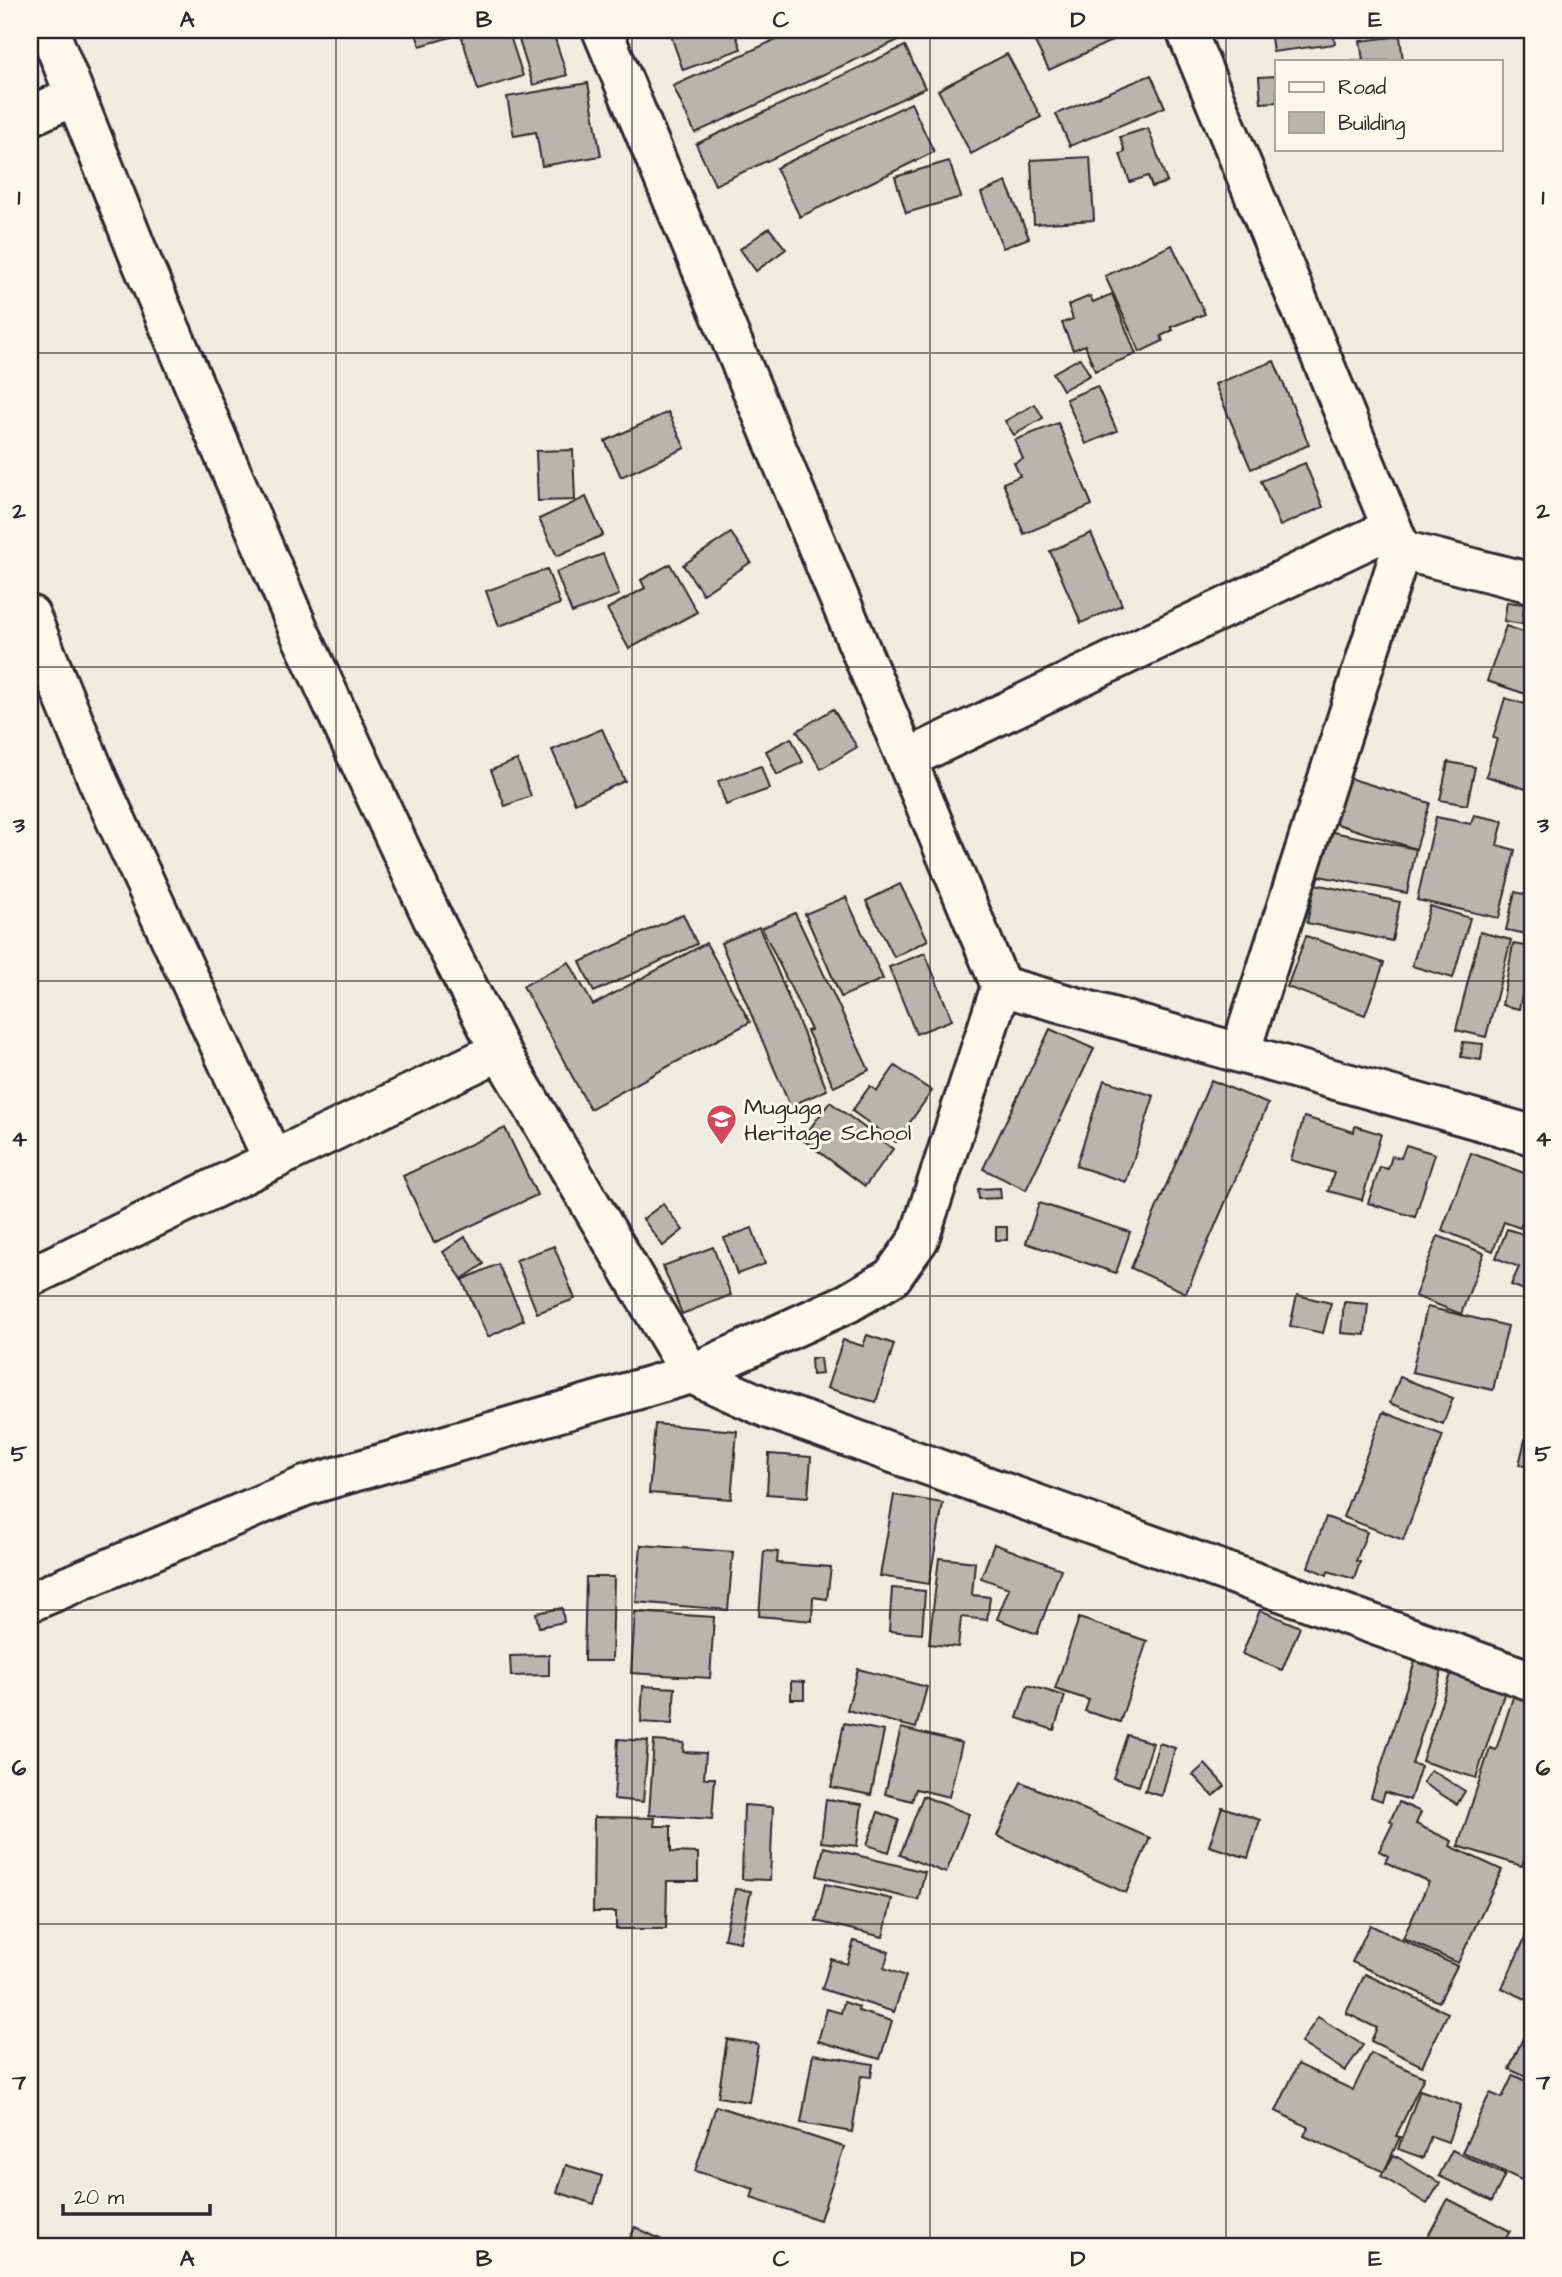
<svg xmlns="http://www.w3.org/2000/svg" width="1562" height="2277" font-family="'Architects Daughter',sans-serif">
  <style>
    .building { fill: #b8b5ae; stroke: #2b2b2b; stroke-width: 2 }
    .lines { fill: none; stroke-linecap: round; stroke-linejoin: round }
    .minor-casing { stroke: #2b2b2b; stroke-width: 44 }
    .minor { stroke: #fbf7ec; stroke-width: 38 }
    .grid { fill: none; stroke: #2b2b2b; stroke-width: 2; stroke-opacity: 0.55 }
    .labels { text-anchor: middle; stroke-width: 6; stroke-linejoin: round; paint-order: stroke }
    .poi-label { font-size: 23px; fill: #2b2b2b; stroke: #fbf7ec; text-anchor: start }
    .neatline { fill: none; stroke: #2b2b2b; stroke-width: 2.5 }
    .grid-label { font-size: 23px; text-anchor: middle; font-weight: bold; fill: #2b2b2b }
  </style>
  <rect width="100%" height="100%" fill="#eeebe0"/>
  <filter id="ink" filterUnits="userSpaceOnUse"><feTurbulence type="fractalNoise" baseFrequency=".0143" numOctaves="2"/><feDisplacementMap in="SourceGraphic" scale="14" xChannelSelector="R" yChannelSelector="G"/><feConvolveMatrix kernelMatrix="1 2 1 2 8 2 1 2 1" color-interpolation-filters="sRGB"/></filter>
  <g filter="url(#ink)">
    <g class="building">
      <path d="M415 30H508L523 76 478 90 461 34 420 46Z"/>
      <path d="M516 30H552L567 75 533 85Z"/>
      <path d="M669 30H734L741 49 683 70Z"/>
      <path d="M797 30H899L903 38 695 133 673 86Z"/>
      <path d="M1056 30H1135L1049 70 1034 40Z"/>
      <path d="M1270 30H1333L1335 44 1273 52Z"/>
      <path d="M1400 36 1403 61H1350L1363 60 1360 41Z"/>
      <path d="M905 46 925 88 715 185 696 144Z"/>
      <path d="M1007 54 1041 117 971 154 938 90Z"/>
      <path d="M1151 75 1165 107 1070 146 1056 114Z"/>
      <path d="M1277 76V102L1261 103 1259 77Z"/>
      <path d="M588 83 601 156 542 166 536 132 514 136 507 97Z"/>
      <path d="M911 103 934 152 800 217 776 168Z"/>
      <path d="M1148 128 1167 182 1152 187 1148 176 1130 182 1120 154 1125 152 1120 137Z"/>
      <path d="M1090 157 1094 220 1034 224 1031 160Z"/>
      <path d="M949 161 961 197 906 213 895 177Z"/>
      <path d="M1006 182 1029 238 1003 248 981 193Z"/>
      <path d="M769 228 786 249 756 271 740 249Z"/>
      <path d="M1172 245 1205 314 1171 327 1173 330 1161 336 1163 341 1140 352 1105 276Z"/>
      <path d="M1112 294 1136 354 1095 371 1085 345 1073 350 1062 323 1073 319 1068 305 1090 296 1093 302Z"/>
      <path d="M1080 358 1090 375 1063 390 1053 373Z"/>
      <path d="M1274 361 1309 445 1251 469 1215 384Z"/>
      <path d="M1097 386 1117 431 1086 444 1066 399Z"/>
      <path d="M1035 404 1043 418 1014 435 1005 421Z"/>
      <path d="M668 412 685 448 621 477 605 441Z"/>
      <path d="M1058 423 1092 505 1024 534 1003 483 1020 476 1014 463 1023 459 1015 440Z"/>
      <path d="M573 450 575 500 538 501 536 451Z"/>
      <path d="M1305 463 1323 507 1280 526 1261 481Z"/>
      <path d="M586 497 603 535 557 556 539 519Z"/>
      <path d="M731 533 751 562 703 594 683 565Z"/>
      <path d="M1091 533 1122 605 1081 623 1050 551Z"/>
      <path d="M603 554 619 595 572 613 556 572Z"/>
      <path d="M670 564 697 612 629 649 607 609 645 588 641 580Z"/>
      <path d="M547 569 560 604 499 626 486 591Z"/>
      <path d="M1507 602 1524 604 1522 624 1504 621Z"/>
      <path d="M1506 626 1532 635V696L1487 681Z"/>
      <path d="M1505 698 1532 706V791L1486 776 1497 739 1493 738Z"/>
      <path d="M833 709 857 747 821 769 797 731Z"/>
      <path d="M602 729 625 781 575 803 552 750Z"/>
      <path d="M791 738 803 762 777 775 766 751Z"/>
      <path d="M517 760 531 796 505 806 491 770Z"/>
      <path d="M1448 762 1475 767 1467 805 1440 800Z"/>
      <path d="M761 766 769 789 726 805 718 781Z"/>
      <path d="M1349 778 1430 803 1416 849 1334 823Z"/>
      <path d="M1474 815 1503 821 1497 845 1515 850 1499 918 1417 900 1436 817 1471 824Z"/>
      <path d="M1323 830 1416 849 1407 893 1314 875Z"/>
      <path d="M900 884 928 940 894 957 866 901Z"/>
      <path d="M1315 884 1400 902 1392 941 1307 923Z"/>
      <path d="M1515 892 1532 896V935L1506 930Z"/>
      <path d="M846 897 883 979 841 997 805 914Z"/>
      <path d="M1430 906 1470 918 1453 978 1412 966Z"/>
      <path d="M795 913 869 1070 834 1087 807 1031 811 1030 762 928Z"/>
      <path d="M683 914 697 944 594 992 580 962Z"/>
      <path d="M759 927 827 1090 790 1106 721 943Z"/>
      <path d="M1480 932 1511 940 1486 1037 1456 1030Z"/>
      <path d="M1306 936 1384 963 1365 1015 1287 987Z"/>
      <path d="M706 943 750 1022 590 1109 523 986 569 962 593 1005Z"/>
      <path d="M1513 944 1532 947 1519 1009 1502 1005Z"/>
      <path d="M925 953 952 1020 916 1034 889 967Z"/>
      <path d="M1050 1029 1094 1049 1026 1190 983 1169Z"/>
      <path d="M1463 1042 1483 1044 1481 1060 1461 1057Z"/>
      <path d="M895 1066 932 1091 896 1142 852 1111 870 1086 877 1091Z"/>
      <path d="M1104 1080 1154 1096 1126 1182 1076 1166Z"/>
      <path d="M1211 1080 1268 1104 1186 1293 1131 1268Z"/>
      <path d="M830 1102 893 1149 865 1186 802 1139Z"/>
      <path d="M1304 1117 1354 1132 1355 1126 1381 1134 1362 1200 1328 1191 1334 1173 1291 1160Z"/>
      <path d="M505 1128 537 1195 434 1243 403 1176Z"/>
      <path d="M1406 1145 1435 1154 1415 1217 1368 1203 1380 1167 1388 1169 1392 1156 1401 1158Z"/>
      <path d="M1471 1153 1532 1176V1196L1520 1228 1504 1222 1493 1251 1442 1230Z"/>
      <path d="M1000 1188 1001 1198 979 1199 978 1189Z"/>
      <path d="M1039 1203 1130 1232 1116 1273 1026 1243Z"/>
      <path d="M663 1204 683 1230 663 1246 643 1219Z"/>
      <path d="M1532 1219V1293L1511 1285 1519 1267 1496 1258 1507 1229 1526 1235Z"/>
      <rect x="996" y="1227" width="11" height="13"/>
      <path d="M752 1228 765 1264 737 1274 724 1238Z"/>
      <path d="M1438 1236 1484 1253 1461 1314 1415 1296Z"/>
      <path d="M465 1237 484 1264 462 1279 443 1252Z"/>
      <path d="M554 1246 575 1299 537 1313 516 1260Z"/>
      <path d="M713 1247 731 1295 682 1314 663 1266Z"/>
      <path d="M498 1264 524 1320 488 1337 462 1280Z"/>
      <path d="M1297 1295 1331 1303 1323 1333 1290 1326Z"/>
      <path d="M1344 1302 1368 1304 1365 1335 1341 1333Z"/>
      <path d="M1427 1307 1508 1326 1493 1390 1412 1372Z"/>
      <path d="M867 1335 894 1344 876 1402 827 1388 843 1340 863 1346Z"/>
      <path d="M811 1358H820L822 1374 812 1375Z"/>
      <path d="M1400 1377 1453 1398 1443 1424 1390 1403Z"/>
      <path d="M1383 1412 1443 1435 1403 1540 1343 1517Z"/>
      <path d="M655 1424 737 1431 731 1499 649 1493Z"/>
      <path d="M1528 1427 1532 1428V1467L1519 1465Z"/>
      <path d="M769 1454 811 1457 808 1497 767 1494Z"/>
      <path d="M894 1495 943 1503 929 1584 880 1576Z"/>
      <path d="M1326 1517 1367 1532 1356 1561 1360 1562 1354 1579 1328 1571 1327 1575 1308 1567Z"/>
      <path d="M994 1544 1061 1569 1037 1634 997 1619 1009 1588 981 1578Z"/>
      <path d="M641 1545 733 1552 728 1610 636 1602Z"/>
      <path d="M764 1551 778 1552 777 1563 831 1567 827 1599 813 1597 812 1621 759 1616Z"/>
      <path d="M939 1558 975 1562 972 1595 990 1597 987 1620 961 1617 958 1647 929 1644Z"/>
      <path d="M586 1577H614L612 1661H584Z"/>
      <path d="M892 1588 925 1591 922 1634 889 1631Z"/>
      <path d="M562 1608 564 1622 539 1627 536 1613Z"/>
      <path d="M1260 1610 1300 1627 1282 1670 1242 1654Z"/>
      <path d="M635 1612 714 1617 710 1678 631 1673Z"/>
      <path d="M1079 1618 1147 1641 1120 1722 1085 1711 1089 1700 1055 1689Z"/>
      <path d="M1420 1646 1447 1655 1412 1764 1421 1766 1410 1800 1385 1792 1382 1801 1371 1797Z"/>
      <path d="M549 1655V1675L511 1676 510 1656Z"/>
      <path d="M858 1669 927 1687 916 1728 847 1710Z"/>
      <path d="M1452 1671 1506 1688 1476 1778 1422 1761Z"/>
      <path d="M791 1681 804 1682V1699H791Z"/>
      <path d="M1028 1685 1065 1696 1054 1730 1017 1718Z"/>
      <path d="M643 1686 675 1688 672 1724 641 1722Z"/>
      <path d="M1515 1691 1532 1697V1834L1522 1866 1458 1846 1490 1748 1496 1750Z"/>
      <path d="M844 1723 884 1731 871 1795 831 1787Z"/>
      <path d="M901 1728 962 1743 949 1797 916 1789 912 1801 885 1794Z"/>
      <path d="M1127 1735 1153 1743 1139 1786 1113 1778Z"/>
      <path d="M618 1739 648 1741 643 1802 614 1799Z"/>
      <path d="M654 1741 684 1743 683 1752 706 1753 704 1778H715L712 1819 649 1815Z"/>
      <path d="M1159 1743 1175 1748 1162 1796 1145 1791Z"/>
      <path d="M1205 1764 1225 1786 1213 1796 1193 1775Z"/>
      <path d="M1431 1770 1465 1791 1457 1804 1423 1783Z"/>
      <path d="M1021 1782 1150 1838 1126 1893 997 1836Z"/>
      <path d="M923 1796 969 1814 946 1873 900 1855Z"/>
      <path d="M826 1799 862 1804 857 1846 821 1842Z"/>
      <path d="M1399 1802 1421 1812 1416 1824 1452 1841 1450 1846 1502 1870 1458 1963 1403 1938 1429 1882 1385 1862 1388 1856 1379 1851 1393 1823 1390 1821Z"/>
      <path d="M744 1805 773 1807 770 1880 742 1879Z"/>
      <path d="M1222 1807 1260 1820 1248 1858 1209 1846Z"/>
      <path d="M878 1812 899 1820 889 1852 867 1845Z"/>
      <path d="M594 1817 655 1818 654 1826H671V1852L698 1853V1881H667L666 1929H616V1912H593Z"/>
      <path d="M824 1847 925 1872 918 1900 817 1876Z"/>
      <path d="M825 1884 892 1899 883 1937 816 1921Z"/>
      <path d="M735 1889 751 1891 740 1942 724 1939Z"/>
      <path d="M1532 1923V2002L1502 1988Z"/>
      <path d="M1370 1925 1457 1966 1439 2002 1352 1962Z"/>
      <path d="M854 1941 889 1952 884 1968 906 1976 894 2012 822 1989 831 1959 847 1964Z"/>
      <path d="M1365 1974 1448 2013 1422 2066 1371 2041 1377 2028 1346 2013Z"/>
      <path d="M844 2002 859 2007 858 2011 892 2021 880 2059 818 2041 827 2009 841 2013Z"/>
      <path d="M1318 2017 1363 2045 1345 2071 1301 2043Z"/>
      <path d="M1523 2038 1531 2042 1532 2039V2080L1509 2069Z"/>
      <path d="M727 2039 758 2044 749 2102 718 2097Z"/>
      <path d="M1371 2053 1424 2077 1396 2136 1400 2137 1384 2172 1304 2136 1308 2127 1276 2111 1298 2064 1353 2090Z"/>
      <path d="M813 2054 873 2064 871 2077 861 2076 852 2132 801 2123Z"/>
      <path d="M1513 2075 1532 2084V2185L1462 2152 1490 2093 1502 2098Z"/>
      <path d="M1420 2090 1461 2105 1448 2142 1431 2136 1423 2158 1398 2149Z"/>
      <path d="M716 2106 844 2147 820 2220 751 2198 754 2189 695 2171Z"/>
      <path d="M1452 2150 1505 2175 1492 2201 1439 2176Z"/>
      <path d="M1394 2155 1440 2183 1427 2204 1381 2176Z"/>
      <path d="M566 2165 602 2176 594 2204 557 2192Z"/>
      <path d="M1448 2199 1510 2231 1501 2247H1422Z"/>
      <path d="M635 2227 662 2240 659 2247H626Z"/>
    </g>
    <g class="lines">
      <defs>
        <g id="minor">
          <path d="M49 30 138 253 300 633 433 919 500 1051 691 1374 767 1408 1532 1681"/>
          <path d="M1186 30 1401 550 1240 1053"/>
          <path d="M30 116 75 96"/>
          <path d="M1401 550 1532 583"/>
          <path d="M30 615 98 781 273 1160 30 1277"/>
          <path d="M907 759 1392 528"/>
          <path d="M1001 986 1532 1135"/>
          <path d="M273 1160 500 1051"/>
          <path d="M30 1602 305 1486 691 1374 848 1303 892 1277 919 1239 1001 986 602 30"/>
        </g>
      </defs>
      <use href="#minor" class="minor-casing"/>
      <use href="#minor" class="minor"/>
    </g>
  </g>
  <path class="grid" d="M336 30V2247M632 30V2247M930 30V2247M1226 30V2247M30 353H1532M30 667H1532M30 981H1532M30 1296H1532M30 1610H1532M30 1924H1532"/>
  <defs>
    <symbol id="school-pin" viewBox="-11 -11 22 30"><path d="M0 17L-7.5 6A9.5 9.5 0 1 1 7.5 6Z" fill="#d1495b" stroke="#fbf7ec"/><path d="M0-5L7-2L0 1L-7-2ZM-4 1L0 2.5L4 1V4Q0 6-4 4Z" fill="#fff"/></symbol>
  </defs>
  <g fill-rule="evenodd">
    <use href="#school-pin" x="704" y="1102" width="35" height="47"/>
  </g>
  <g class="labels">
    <g class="poi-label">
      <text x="744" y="1114">Muguga<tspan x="744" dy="26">Heritage School</tspan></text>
    </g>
  </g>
  <rect width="1562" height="2277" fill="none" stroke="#fbf7ec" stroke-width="77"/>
  <rect x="1275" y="60" width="228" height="91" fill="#fbf7ec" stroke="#a8a59f" stroke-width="2"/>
  <rect x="1289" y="82" width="35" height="10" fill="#fbf7ec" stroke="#a8a59f" stroke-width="2"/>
  <text x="1338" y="94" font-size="21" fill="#2b2b2b">Road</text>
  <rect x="1289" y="112" width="35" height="21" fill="#b8b5ae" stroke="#a8a59f" stroke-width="2"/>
  <text x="1338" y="130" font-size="21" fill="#2b2b2b">Building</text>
  <path d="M63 2204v10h147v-10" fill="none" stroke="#2b2b2b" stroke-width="3.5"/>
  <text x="74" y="2204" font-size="21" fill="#2b2b2b" stroke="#fbf7ec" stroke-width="5" paint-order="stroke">20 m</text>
  <rect x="38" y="38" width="1486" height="2200" class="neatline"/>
  <g class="grid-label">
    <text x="187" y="27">A</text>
    <text x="484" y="27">B</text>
    <text x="781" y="27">C</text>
    <text x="1078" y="27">D</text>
    <text x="1375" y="27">E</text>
    <text x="19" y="204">1</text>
    <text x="1543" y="204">1</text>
    <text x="19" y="518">2</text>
    <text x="1543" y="518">2</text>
    <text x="19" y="832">3</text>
    <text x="1543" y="832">3</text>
    <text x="19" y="1146">4</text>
    <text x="1543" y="1146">4</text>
    <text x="19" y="1461">5</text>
    <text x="1543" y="1461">5</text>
    <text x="19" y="1775">6</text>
    <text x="1543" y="1775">6</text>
    <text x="19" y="2089">7</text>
    <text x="1543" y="2089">7</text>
    <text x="187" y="2266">A</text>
    <text x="484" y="2266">B</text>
    <text x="781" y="2266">C</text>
    <text x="1078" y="2266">D</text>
    <text x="1375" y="2266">E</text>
  </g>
</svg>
